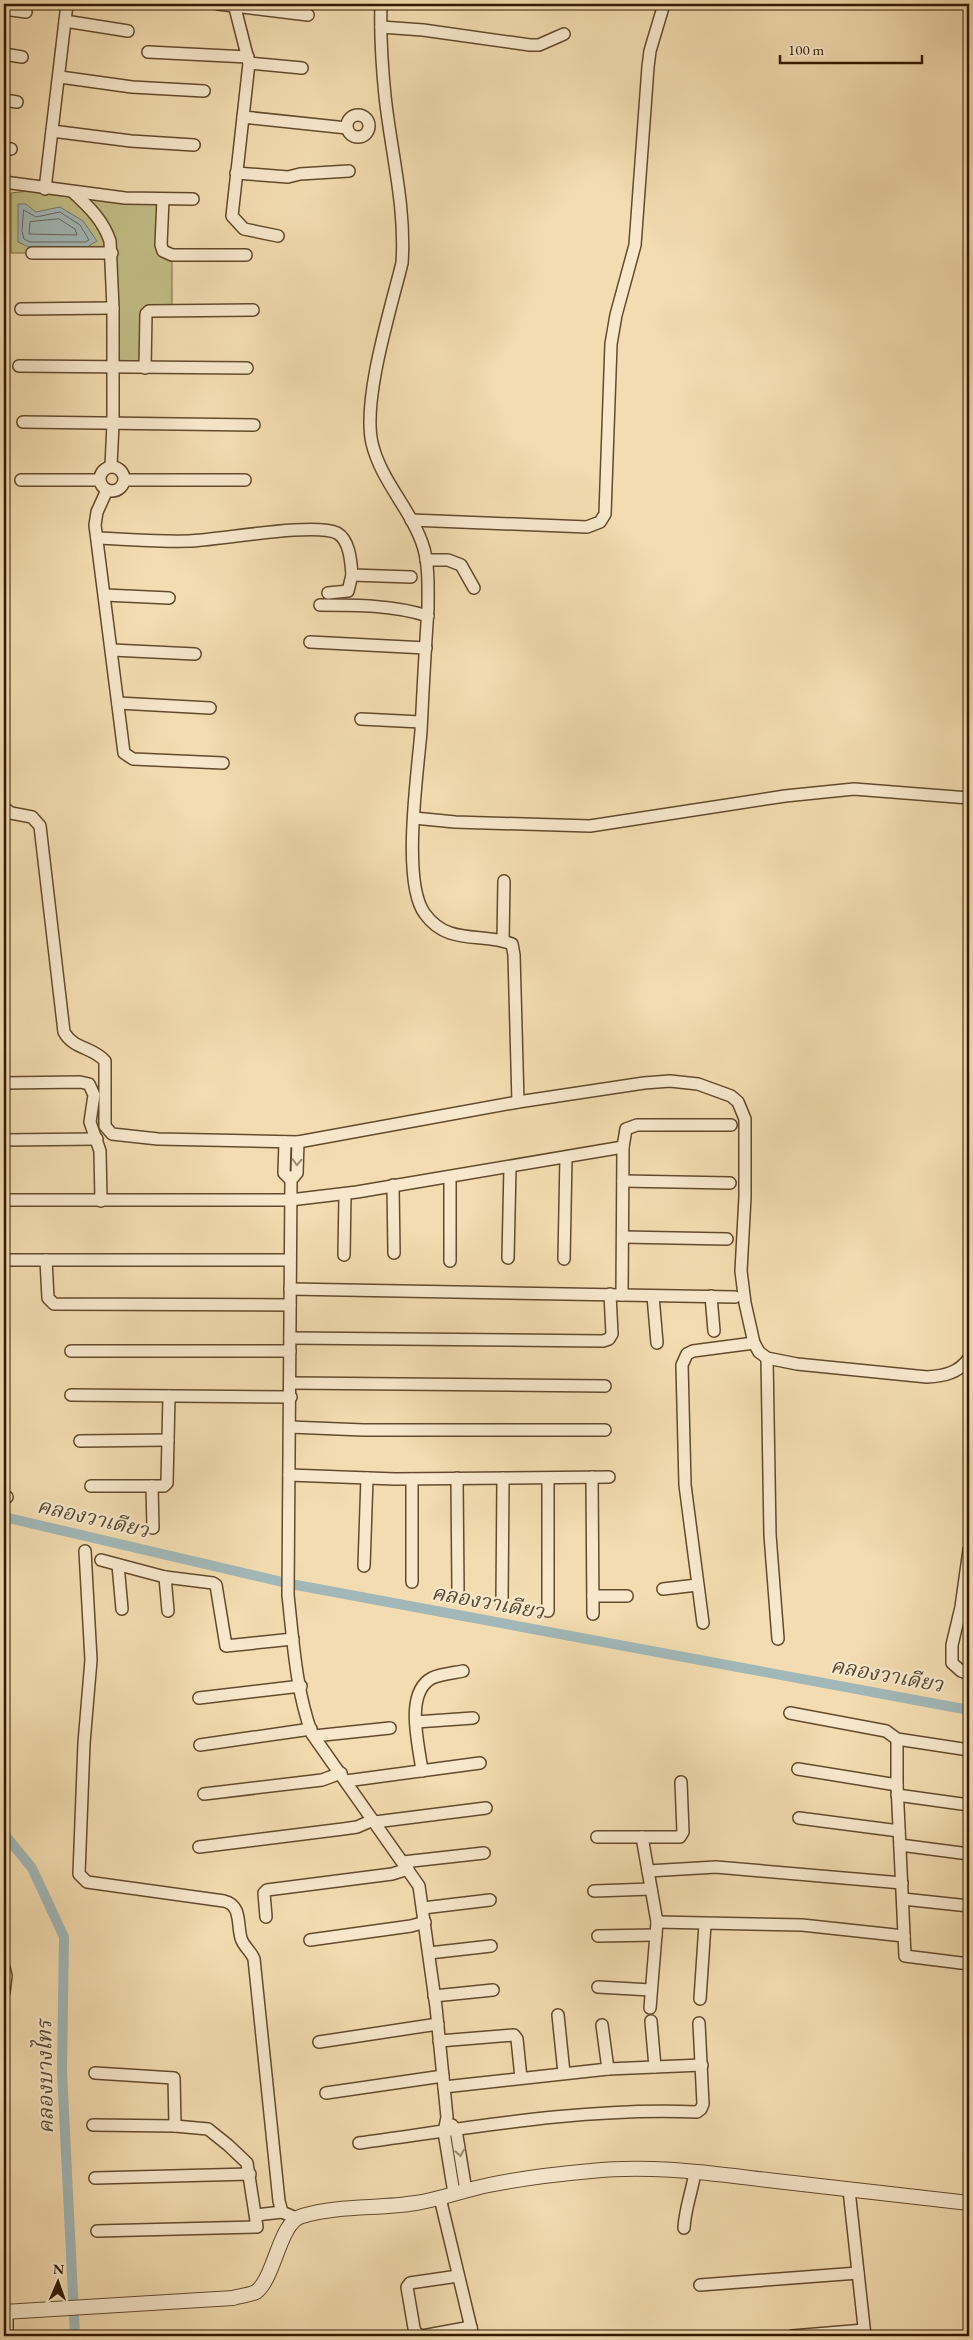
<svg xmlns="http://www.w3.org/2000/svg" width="973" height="2340" font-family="'EB Garamond','Noto Serif Thai',serif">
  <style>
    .green { fill: #c3be87; stroke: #7b6c44 }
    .water { fill: #a2b8b8; stroke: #76786e }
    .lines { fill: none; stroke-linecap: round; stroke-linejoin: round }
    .shore { stroke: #6a685c; stroke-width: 1 }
    .canal { stroke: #a2b8b8; stroke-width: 10 }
    .minor-casing { stroke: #634a2c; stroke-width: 14 }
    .tertiary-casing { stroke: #634a2c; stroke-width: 16 }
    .minor { stroke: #f7e8cc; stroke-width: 11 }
    .tertiary { stroke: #f7e8cc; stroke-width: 14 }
    .oneway { stroke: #9f8b70 }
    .labels { text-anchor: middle; stroke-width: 4.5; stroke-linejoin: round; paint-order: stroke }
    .water-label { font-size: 21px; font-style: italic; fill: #544937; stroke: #f7e8cc }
  </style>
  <rect width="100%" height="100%" fill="#f3dcb1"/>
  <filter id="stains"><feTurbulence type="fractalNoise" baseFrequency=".004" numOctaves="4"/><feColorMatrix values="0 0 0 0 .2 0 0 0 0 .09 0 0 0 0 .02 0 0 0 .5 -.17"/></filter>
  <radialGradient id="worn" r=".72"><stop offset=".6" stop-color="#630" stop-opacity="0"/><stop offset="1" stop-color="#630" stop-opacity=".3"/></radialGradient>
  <path class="green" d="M45 189 163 199 162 255H172V311H147L150 368 112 367V253H11V193Z"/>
  <path class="water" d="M18 204H26L36 212 60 207 83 221 97 241 87 247H29L18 242Z"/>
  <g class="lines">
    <g class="shore">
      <path d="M24 210 36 217 60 212 80 225 89 240 85 242H30L24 239 22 231Z"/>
      <path d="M59 219 75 229 77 235 29 234 30 222Z"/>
    </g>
    <g class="canal">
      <path d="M4 1517 291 1584 969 1710"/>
      <path d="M4 1834 32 1868 64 1937 62 2071 75 2336"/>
    </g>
    <defs>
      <g id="minor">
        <path d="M218 4 308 15"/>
        <path d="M234 4 249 63 243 117"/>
        <path d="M381 4C380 34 382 66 385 96 391 152 406 207 402 263 391 308 362 400 372 443 381 482 413 511 424 549 429 568 428 589 428 609 425 650 423 690 421 731 418 771 401 883 425 914 448 946 482 932 512 944L514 955 518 1102"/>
        <path d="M4 9 26 12"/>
        <path d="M65 21 128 31"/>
        <path d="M381 27 423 30 530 45H539L564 34"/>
        <path d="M148 52 248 57"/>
        <path d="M4 54 22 57"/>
        <path d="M249 63 302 68"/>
        <path d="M60 77 132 87 204 91"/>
        <path d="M4 100 17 102"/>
        <circle cx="358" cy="126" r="11"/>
        <path d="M52 131 131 141 194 145"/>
        <path d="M4 148 11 149"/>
        <path d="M236 173 288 177 300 174 349 171"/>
        <path d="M4 182 125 198 193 199"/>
        <path d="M45 189 67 4"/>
        <path d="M73 192C89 207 103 220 110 241L113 308V424L111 466"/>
        <path d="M163 199 161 245 163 251 172 255H246"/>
        <path d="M278 236 244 229 232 216 243 117 347 128"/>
        <path d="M32 253H112"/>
        <path d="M21 309 113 308"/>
        <path d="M19 366 247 368"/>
        <path d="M145 368 146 314 149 311 253 310"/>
        <path d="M23 422 254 425"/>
        <circle cx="112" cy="479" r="12"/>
        <path d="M21 480H99"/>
        <path d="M125 480H245"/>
        <path d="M107 490 97 512 95 525 124 753 133 759 223 763"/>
        <path d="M411 520 587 527 600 522 605 514 611 344 616 315 635 245 648 67 650 51 664 4"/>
        <path d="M97 538C127 539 158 542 189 541 220 540 314 522 337 533 350 540 351 563 352 575L411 577"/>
        <path d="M426 560H448L461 565 474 588"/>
        <path d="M328 593 348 591 352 575"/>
        <path d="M105 595 169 598"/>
        <path d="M320 605C356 605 393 605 428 616"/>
        <path d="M310 642 426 648"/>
        <path d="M112 650 195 654"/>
        <path d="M118 703 210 708"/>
        <path d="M361 719 421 722"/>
        <path d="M4 808 11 813 32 817 40 826 64 1032C73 1049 93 1047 105 1061V1126L112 1134 158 1139 298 1142 518 1102 644 1083 670 1081 698 1084 731 1096 738 1102 745 1119V1197L741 1271 745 1303 754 1343 759 1352 767 1358 797 1364 927 1377C944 1376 959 1373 969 1358"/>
        <path d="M414 818 455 822 590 826 785 796 854 789 969 798"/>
        <path d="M503 941 504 881"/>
        <path d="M4 1083 80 1082 89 1084 94 1095 90 1122 100 1151 101 1201"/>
        <path d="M4 1140 97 1139"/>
        <path d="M285 1142 284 1173 291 1180"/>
        <path d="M298 1142 297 1173 291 1180 288 1595C293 1640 296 1691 312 1734L419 1886 436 2007 447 2117 444 2132 454 2193"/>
        <path d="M623 1181 730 1183"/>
        <path d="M393 1185 394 1253"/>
        <path d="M4 1200H290L357 1192 623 1147"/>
        <path d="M623 1237 727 1239"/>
        <path d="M344 1255 345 1194"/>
        <path d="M508 1258 510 1167"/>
        <path d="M564 1259 566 1157"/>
        <path d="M4 1260H290"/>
        <path d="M46 1260 48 1298 54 1304 290 1305"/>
        <path d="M450 1261V1177"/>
        <path d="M290 1289 735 1297"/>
        <path d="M622 1295 623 1147 626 1129 637 1125H731"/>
        <path d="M653 1296 657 1343"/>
        <path d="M711 1296 714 1331"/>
        <path d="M290 1338 603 1341 609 1339 612 1334 610 1294"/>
        <path d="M71 1351H290"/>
        <path d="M767 1358 770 1535 778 1639"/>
        <path d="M291 1383 605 1386"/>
        <path d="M71 1395 291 1397"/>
        <path d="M290 1427 363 1430H605"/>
        <path d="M80 1441 168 1440"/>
        <path d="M289 1475 395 1479 609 1477"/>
        <path d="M592 1477 593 1614"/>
        <path d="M457 1478 458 1590"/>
        <path d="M548 1478V1611"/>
        <path d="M412 1479V1582"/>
        <path d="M91 1486H164L167 1483 169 1396"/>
        <path d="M152 1486 153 1528"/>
        <path d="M4 1497H7"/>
        <path d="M969 1550 961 1607 952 1645V1663L961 1671 969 1674"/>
        <path d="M85 1551 91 1660 84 1743 79 1874 87 1882 224 1901C242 1905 237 1925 241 1938 243 1946 251 1951 254 1959L279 2201 282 2212 296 2218"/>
        <path d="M101 1560 165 1577 213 1583 216 1585 226 1646 293 1639"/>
        <path d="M118 1565 122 1609"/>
        <path d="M364 1566 367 1478"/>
        <path d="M165 1577 168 1611"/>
        <path d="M663 1589 697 1585"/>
        <path d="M593 1596H627"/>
        <path d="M502 1602 503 1478"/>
        <path d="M703 1623 685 1485 682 1365 687 1354 693 1351 754 1343"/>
        <path d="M199 1698 301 1686"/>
        <path d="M790 1713 886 1731 897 1739 969 1750"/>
        <path d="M416 1722 473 1718"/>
        <path d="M314 1736 390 1728"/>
        <path d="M897 1739V1785L905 1956 969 1964"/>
        <path d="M200 1745 311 1729"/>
        <path d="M798 1769 897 1785"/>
        <path d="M422 1771C419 1745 404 1693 432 1678 441 1674 453 1673 463 1671"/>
        <path d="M346 1781 480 1763"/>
        <path d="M204 1794 322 1780 341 1773"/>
        <path d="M897 1795 969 1805"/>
        <path d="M799 1818 899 1831"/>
        <path d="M375 1822 486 1808"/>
        <path d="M597 1837H680L683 1832 681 1782"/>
        <path d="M642 1837 657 1922 650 2008"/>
        <path d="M900 1845 969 1854"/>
        <path d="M199 1847 343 1829 357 1827 373 1820"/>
        <path d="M403 1862 484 1853"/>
        <path d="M648 1871 716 1867 902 1883"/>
        <path d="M594 1891 651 1889"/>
        <path d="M903 1899 969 1906"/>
        <path d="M423 1908 490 1900"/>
        <path d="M266 1917 264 1893 267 1890 392 1874 408 1869"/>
        <path d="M657 1922 802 1925 904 1936"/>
        <path d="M598 1936 656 1935"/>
        <path d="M310 1940 411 1926 425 1922"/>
        <path d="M429 1953 491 1946"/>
        <path d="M4 1968 6 1976 4 1992"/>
        <path d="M598 1987 651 1990"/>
        <path d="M434 1996 493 1990"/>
        <path d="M700 1999 705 1924"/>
        <path d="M558 2015 564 2073"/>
        <path d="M651 2021 655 2067"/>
        <path d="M602 2025 608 2069"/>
        <path d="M439 2041 514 2035 517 2039 521 2078"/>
        <path d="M319 2042 438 2024"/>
        <path d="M95 2073 174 2078 175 2126"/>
        <path d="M444 2087 608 2069 702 2065"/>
        <path d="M326 2093 443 2076"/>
        <path d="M93 2125 175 2126 208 2129 228 2145 247 2163 257 2227 97 2231"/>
        <path d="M452 2125 456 2130 466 2191"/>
        <path d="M359 2143C470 2128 584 2107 697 2112L701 2109 703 2104 699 2023"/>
        <path d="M95 2178 250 2174"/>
        <path d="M849 2190 865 2336"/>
        <path d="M440 2198 473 2336"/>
        <path d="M256 2215 282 2212"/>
        <path d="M684 2228C685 2208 692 2192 695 2172"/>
        <path d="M458 2276 410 2283 407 2287 414 2328 416 2333 422 2336 471 2327"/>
        <path d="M700 2285 858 2273"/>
        <path d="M7 2336V2312"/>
        <path d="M792 2336 864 2330"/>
      </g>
      <path id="tertiary" d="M4 2312 233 2298C239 2296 250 2295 256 2292 275 2278 279 2222 302 2216 339 2205 378 2209 416 2203 441 2199 464 2190 489 2185 523 2178 557 2174 591 2171 653 2164 715 2174 776 2181 841 2189 905 2196 969 2203"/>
    </defs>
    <use href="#minor" class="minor-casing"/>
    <use href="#tertiary" class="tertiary-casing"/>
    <use href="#minor" class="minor"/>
    <use href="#tertiary" class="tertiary"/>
  </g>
  <defs><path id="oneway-chevron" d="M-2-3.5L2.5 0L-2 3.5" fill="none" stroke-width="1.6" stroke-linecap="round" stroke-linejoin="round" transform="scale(1.25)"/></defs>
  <g class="oneway">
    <use href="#oneway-chevron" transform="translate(297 1162) rotate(93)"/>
    <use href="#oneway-chevron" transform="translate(460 2153) rotate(81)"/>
  </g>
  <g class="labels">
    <g class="water-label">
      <text transform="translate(93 1518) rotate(13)" y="7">คลองวาเดียว</text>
      <text transform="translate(488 1602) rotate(10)" y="7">คลองวาเดียว</text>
      <text transform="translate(887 1675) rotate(10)" y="7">คลองวาเดียว</text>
      <text transform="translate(45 2077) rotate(-91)" y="7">คลองบางไทร</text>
    </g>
  </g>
  <rect width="973" height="2340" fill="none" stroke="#f3dcb1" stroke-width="20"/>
  <rect x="5" y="5" width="963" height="2330" fill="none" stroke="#331900" stroke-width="2.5"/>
  <rect x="10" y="10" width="953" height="2320" fill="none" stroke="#331900"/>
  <g transform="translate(58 2282) rotate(2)" stroke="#f7e8cc" stroke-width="4" paint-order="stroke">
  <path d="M0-4L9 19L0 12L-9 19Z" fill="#331900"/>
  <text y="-8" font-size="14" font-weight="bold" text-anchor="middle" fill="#331900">N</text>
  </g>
  <path d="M780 55v8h142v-8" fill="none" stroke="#331900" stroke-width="2.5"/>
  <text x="788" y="55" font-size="15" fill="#331900" stroke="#f7e8cc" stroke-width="4" paint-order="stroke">100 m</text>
  <rect width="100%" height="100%" filter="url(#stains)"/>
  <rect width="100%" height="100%" fill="url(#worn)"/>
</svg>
